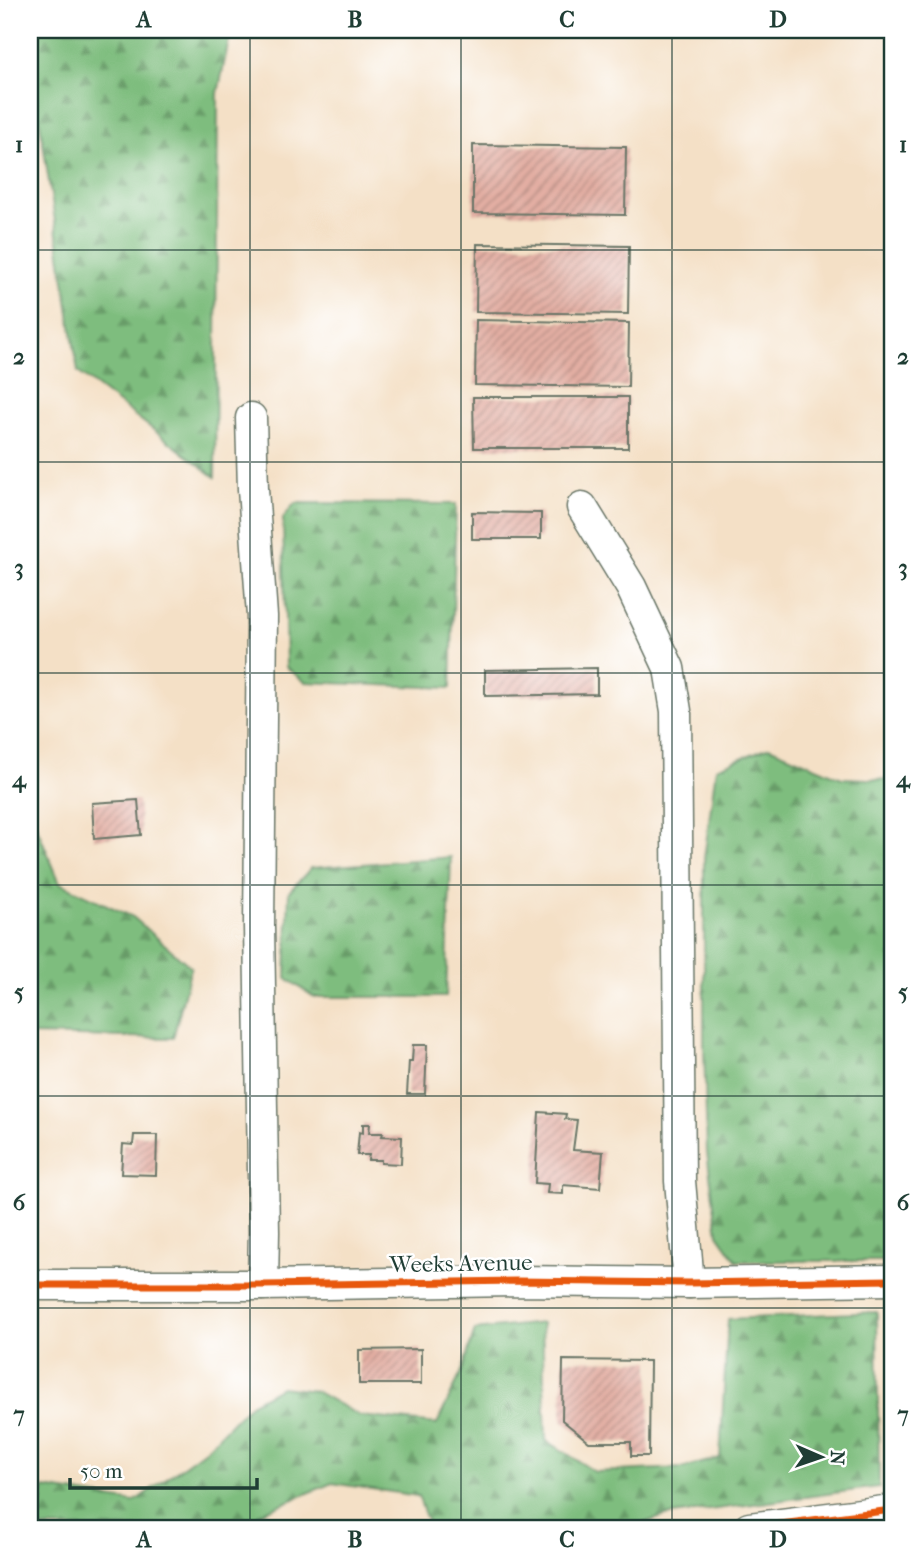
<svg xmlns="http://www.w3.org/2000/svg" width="922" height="1558" font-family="'IM FELL French Canon',serif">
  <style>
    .forest { fill: url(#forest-firs); stroke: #4e7d59; stroke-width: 2 }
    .building { fill: url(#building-hatch) }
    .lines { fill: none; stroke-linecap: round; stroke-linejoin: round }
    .minor-casing { stroke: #6a7667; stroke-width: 33 }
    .minor { stroke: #fff; stroke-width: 30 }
    .cycleway-casing { stroke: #fff; stroke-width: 11 }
    .cycleway { stroke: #e8590c; stroke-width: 7 }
    .grid { fill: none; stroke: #1f3d34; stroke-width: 2; stroke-opacity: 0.55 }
    .labels { text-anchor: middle; stroke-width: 5; stroke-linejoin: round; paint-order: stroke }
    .street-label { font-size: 23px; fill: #1f3d34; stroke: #fff }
    .neatline { fill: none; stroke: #1f3d34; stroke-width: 2.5 }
    .grid-label { font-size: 23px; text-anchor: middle; font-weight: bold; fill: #1f3d34 }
  </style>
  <defs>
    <pattern id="forest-firs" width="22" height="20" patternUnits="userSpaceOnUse" patternTransform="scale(1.75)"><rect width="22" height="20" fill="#7ebd7e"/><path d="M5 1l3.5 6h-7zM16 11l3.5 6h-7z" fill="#679b68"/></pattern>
    <pattern id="building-hatch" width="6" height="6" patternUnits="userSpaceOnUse" patternTransform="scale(1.75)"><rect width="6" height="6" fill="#e3aea3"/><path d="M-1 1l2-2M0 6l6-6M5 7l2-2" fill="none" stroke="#b78f86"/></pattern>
  </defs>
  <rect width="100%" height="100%" fill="#fff"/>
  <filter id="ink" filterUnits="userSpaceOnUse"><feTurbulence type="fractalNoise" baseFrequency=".0143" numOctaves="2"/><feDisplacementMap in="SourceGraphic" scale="14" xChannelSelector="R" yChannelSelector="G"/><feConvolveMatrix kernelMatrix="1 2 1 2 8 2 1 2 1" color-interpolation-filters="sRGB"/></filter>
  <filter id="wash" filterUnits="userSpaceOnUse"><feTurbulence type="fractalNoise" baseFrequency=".00686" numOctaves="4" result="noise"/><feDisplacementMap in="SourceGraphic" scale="28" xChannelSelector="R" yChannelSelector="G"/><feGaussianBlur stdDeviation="1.57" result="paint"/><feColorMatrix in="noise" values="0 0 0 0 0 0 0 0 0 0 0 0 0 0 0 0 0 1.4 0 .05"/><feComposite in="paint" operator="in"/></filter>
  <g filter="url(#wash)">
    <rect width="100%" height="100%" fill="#f4e0c6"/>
    <g class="forest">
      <path d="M30 30H231L218 93 215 477 78 372 36 97 30 96Z"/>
      <path d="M295 503 456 504 451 688 305 682 286 667 283 518Z"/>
      <path d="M769 747 842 778 892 780V1261H737L718 1234 707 1153 704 1046V859L716 768Z"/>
      <path d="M35 823 60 883 133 917 191 967 173 1038 30 1035V825Z"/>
      <path d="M451 857 446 997H314L286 978 289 892 311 868Z"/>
      <path d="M877 1312 879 1487 665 1516 629 1528H430L418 1496 332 1483 258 1514 257 1528H39L44 1488 134 1502 205 1450 250 1404 281 1387 315 1391 360 1416 437 1424 462 1371 475 1330 542 1323 546 1440 595 1472 683 1468 720 1458 728 1319Z"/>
    </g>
    <g id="blocks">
      <g class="building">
        <path d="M473 145 626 147 625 215 473 213Z"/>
        <path d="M477 244 629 246 628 314 476 312Z"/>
        <path d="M476 320 629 323 628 387 475 385Z"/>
        <path d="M473 397H628V448H474Z"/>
        <path d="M472 512 541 513V539H472Z"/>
        <path d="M597 668V694L485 696V670Z"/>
        <path d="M138 800 141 835 94 839 92 803Z"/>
        <path d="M413 1045H427L425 1094H407L409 1061H412Z"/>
        <path d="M539 1112 566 1114 565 1119 577 1120 573 1150 603 1152 600 1188 563 1185V1194L547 1193 548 1184 535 1183Z"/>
        <path d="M363 1124H370L369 1133H383L382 1136 402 1137 401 1164 381 1163V1160H368L369 1155H357L359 1132 363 1133Z"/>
        <path d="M134 1135H157L156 1175 121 1174 123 1144 133 1145Z"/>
        <path d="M421 1349V1384H359V1350Z"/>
        <path d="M563 1360 650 1361 649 1456H631V1442H589L562 1420Z"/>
      </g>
    </g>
  </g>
  <g filter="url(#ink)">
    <use href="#blocks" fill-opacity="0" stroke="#6a7667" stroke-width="2"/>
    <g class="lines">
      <defs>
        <g id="minor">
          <path d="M251 418 253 489 262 616 259 926 264 1232 263 1285"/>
          <path d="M582 507 631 587 669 668 676 711 680 1181 689 1283"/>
          <path d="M30 1285H263L516 1281 689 1283 892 1280"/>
          <path d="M749 1528 892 1510"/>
        </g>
      </defs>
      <use href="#minor" class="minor-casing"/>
      <use href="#minor" class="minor"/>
      <defs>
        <g id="cycleway">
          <path d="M30 1285H263L516 1281 689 1283 892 1280"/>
          <path d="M749 1528 892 1510"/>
        </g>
      </defs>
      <use href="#cycleway" class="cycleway-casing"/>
      <use href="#cycleway" class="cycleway"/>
    </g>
  </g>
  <path class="grid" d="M250 30V1528M461 30V1528M672 30V1528M30 250H892M30 462H892M30 673H892M30 885H892M30 1096H892M30 1308H892"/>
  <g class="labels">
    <g class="street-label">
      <text transform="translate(461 1263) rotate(-1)" y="8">Weeks Avenue</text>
    </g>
  </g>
  <rect width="922" height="1558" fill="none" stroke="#fff" stroke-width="77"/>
  <g transform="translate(821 1457) rotate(92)" stroke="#ffffff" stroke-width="5" paint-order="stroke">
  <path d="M0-5L12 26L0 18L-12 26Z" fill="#1f3d34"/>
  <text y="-10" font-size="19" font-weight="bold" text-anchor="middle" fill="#1f3d34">N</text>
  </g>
  <path d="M70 1478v10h187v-10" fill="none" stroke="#1f3d34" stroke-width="3.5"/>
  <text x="80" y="1478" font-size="21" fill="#1f3d34" stroke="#ffffff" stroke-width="5" paint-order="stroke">50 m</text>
  <rect x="38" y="38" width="846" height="1482" class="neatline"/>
  <g class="grid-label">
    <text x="144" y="27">A</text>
    <text x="355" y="27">B</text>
    <text x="567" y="27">C</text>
    <text x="778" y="27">D</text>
    <text x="19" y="152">1</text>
    <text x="903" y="152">1</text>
    <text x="19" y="364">2</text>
    <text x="903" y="364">2</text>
    <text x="19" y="575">3</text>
    <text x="903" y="575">3</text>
    <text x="19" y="787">4</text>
    <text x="903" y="787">4</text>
    <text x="19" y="999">5</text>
    <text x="903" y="999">5</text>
    <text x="19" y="1210">6</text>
    <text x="903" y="1210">6</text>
    <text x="19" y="1422">7</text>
    <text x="903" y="1422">7</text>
    <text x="144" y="1547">A</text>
    <text x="355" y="1547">B</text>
    <text x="567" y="1547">C</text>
    <text x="778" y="1547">D</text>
  </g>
</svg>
